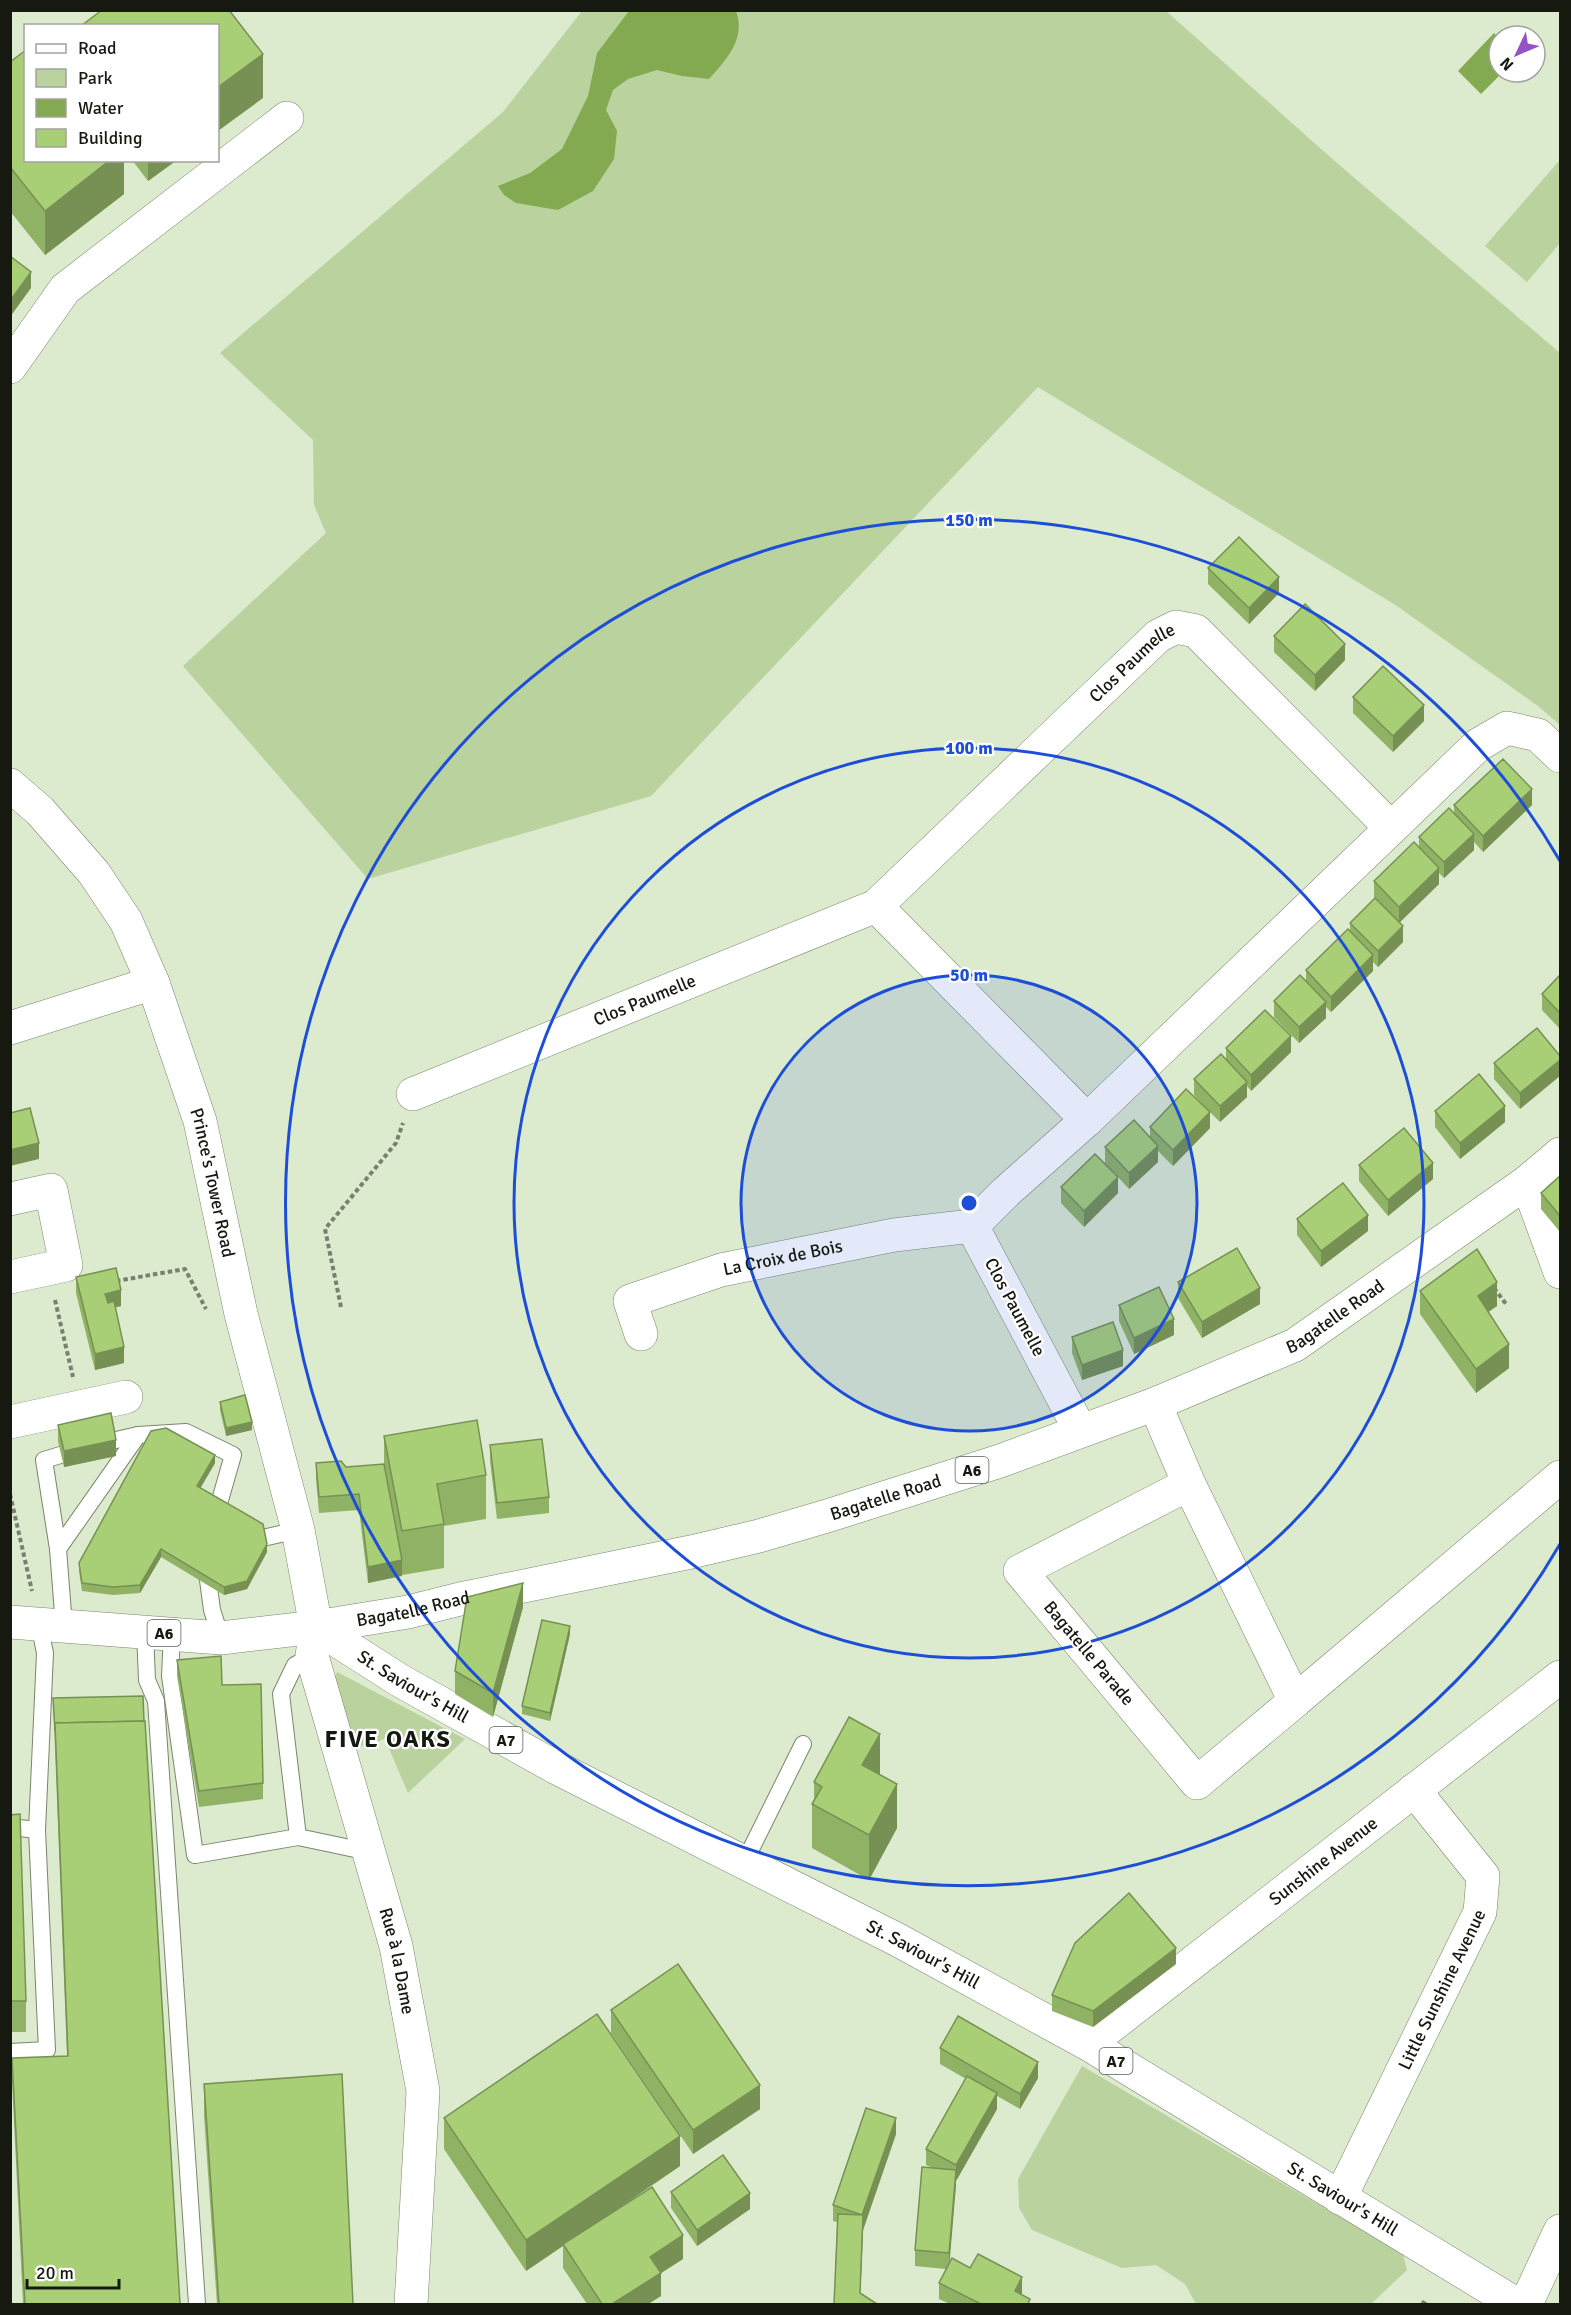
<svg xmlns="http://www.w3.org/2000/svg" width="1571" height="2315" font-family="Signika,sans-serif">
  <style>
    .green { fill: #bad29e }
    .water { fill: #83a951 }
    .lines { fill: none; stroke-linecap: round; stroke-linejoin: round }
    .lane-casing { stroke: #7a866c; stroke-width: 18 }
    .street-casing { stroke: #7a866c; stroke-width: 34 }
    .secondary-casing { stroke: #7a866c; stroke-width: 34 }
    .primary-casing { stroke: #7a866c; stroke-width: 34 }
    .path { stroke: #78816e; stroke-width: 4; stroke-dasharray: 4.5 3; stroke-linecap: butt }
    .lane { stroke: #fff; stroke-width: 16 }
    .street { stroke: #fff; stroke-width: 33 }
    .secondary { stroke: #fff; stroke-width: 33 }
    .primary { stroke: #fff; stroke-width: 33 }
    .wall { fill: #90b265 }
    .shaded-wall { fill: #769153 }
    .building { fill: #a8cf76; stroke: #769153; stroke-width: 1.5 }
    .ring { fill: none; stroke: #1d4ed8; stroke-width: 3 }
    .labels { text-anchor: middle; stroke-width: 4.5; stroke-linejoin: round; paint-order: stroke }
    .shield { fill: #fff; stroke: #5b5e57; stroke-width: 1.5 }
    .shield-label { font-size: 16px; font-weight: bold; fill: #15190f }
    .street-label { font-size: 18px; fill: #15190f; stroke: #fff }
    .district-label { font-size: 24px; font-weight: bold; letter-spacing: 1.5px; fill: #15190f; stroke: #fff }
    .centre { fill: #1d4ed8; stroke: #fff; stroke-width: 3 }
    .ring-label { font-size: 18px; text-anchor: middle; font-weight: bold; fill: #1d4ed8; stroke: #fff; stroke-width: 4.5; stroke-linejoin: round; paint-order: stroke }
  </style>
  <rect width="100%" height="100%" fill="#dceace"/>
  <g class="green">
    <path d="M582 11H1166L1338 164 1560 353V725L1538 706 1397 606 1038 387 651 796 368 879 183 666 326 533 314 505 313 440 220 353 503 112Z"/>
    <path d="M1559 161 1560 162V243L1527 282 1485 246Z"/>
    <path d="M337 1672 465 1739 408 1793 385 1739 346 1751 329 1690Z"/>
    <path d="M1082 2066 1403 2254 1407 2270 1371 2304H1196L1185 2284 1156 2265 1122 2268 1032 2230 1019 2208 1018 2179Z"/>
  </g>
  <g class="water">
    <path d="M736 11C746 38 727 59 709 79L682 76 657 70 628 79 613 90 606 110 617 131 614 159 593 191 558 210 516 203 504 195 498 186 530 173 562 149 588 96 597 53 629 11Z"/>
    <path d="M1494 33 1499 38V72H1503L1481 94 1458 71Z"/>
  </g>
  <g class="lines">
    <defs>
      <g id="lane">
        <path d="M245 1542 298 1530"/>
        <path d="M58 1549 44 1460 90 1446 138 1435"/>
        <path d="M206 1565 212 1610 221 1638"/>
        <path d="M64 1626 58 1549 138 1435 186 1432 233 1455 214 1521"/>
        <path d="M145 1632 147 1680 156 1701 197 2304"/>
        <path d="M172 1634 170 1676 195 1855 298 1837 281 1694 295 1665 312 1656"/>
        <path d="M10 1827 37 1830 45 1653 39 1624"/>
        <path d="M298 1837 369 1852"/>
        <path d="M744 1863 803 1744"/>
        <path d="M10 2052 47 2050 37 1830"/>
      </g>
      <g id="street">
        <path d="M10 367 65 289 287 118"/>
        <path d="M10 1028 153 983"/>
        <path id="s1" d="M413 1094 876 906"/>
        <path id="s2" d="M1087 1120 876 906 1158 636 1176 627 1196 631 1391 828"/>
        <path d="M1527 1182 1560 1272"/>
        <path d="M10 1199 51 1190 66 1265 10 1277"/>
        <path id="s3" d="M641 1334 630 1301 721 1270 894 1235 972 1226"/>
        <path d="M1155 1404 1189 1484 1295 1701 1197 1783 1020 1571 1189 1484"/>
        <path d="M10 1422 126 1397"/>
        <path d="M1080 1430 972 1226 1006 1192 1087 1120 1478 745 1507 728 1538 735 1560 756"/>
        <path id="s4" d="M316 1627 312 1656 396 1946 423 2091 411 2304"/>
        <path d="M1295 1701 1560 1477"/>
        <path id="s5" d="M1088 2044 1560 1677"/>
        <path id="s6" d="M1340 2198 1480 1912 1483 1876 1414 1790"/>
        <path d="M1526 2304 1560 2231"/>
      </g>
      <g id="secondary">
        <path id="s7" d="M10 785 40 811 94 873 126 921 153 983 200 1121 241 1314 298 1530 316 1627"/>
      </g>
      <g id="primary">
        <path id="s8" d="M10 1622 221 1638 316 1627 408 1612 460 1599 691 1552 759 1536 827 1516 1000 1461 1155 1404 1295 1345 1527 1182 1560 1154"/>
        <path id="s9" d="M316 1627 399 1680 555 1767 898 1940 1088 2044 1516 2304"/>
      </g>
    </defs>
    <use href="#lane" class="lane-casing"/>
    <use href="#street" class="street-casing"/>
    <use href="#secondary" class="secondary-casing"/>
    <use href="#primary" class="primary-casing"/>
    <g class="path">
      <path d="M116 1281 185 1269 206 1309"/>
      <path d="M1494 1288 1506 1304"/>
      <path d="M55 1300 73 1377"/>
      <path d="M341 1307 325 1229 396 1143 403 1123"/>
      <path d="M10 1494 32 1591"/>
    </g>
    <use href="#lane" class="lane"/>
    <use href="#street" class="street"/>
    <use href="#secondary" class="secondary"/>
    <use href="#primary" class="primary"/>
  </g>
  <g class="wall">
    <path d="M10 62 124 160V194L45 255 10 211Z"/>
    <path d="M132 160H177L148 181Z"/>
    <path d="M1208 568 1279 593 1249 624 1208 584Z"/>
    <path d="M1274 636 1345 660 1315 691 1274 652Z"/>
    <path d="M1353 697 1424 721 1393 752 1353 713Z"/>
    <path d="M1454 805H1532L1483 852 1474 842V850L1444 878 1439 873V884L1400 922 1403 942 1378 967 1373 962V971L1331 1012 1326 1007V1018L1299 1043 1274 1017V1001L1306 981V970L1350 932V923L1375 898 1374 897V881L1419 848V837L1454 814Z"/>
    <path d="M1560 975V1029L1542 1010V994Z"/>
    <path d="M1226 1048 1291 1052 1251 1091 1247 1086V1097L1220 1122 1210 1112V1128L1173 1166 1158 1151V1162L1129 1189 1118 1177V1193L1084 1227 1061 1203V1187L1105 1163V1147L1150 1136V1127L1209 1111 1194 1095V1079L1226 1058Z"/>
    <path d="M1560 1056 1520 1109 1494 1079V1063Z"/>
    <path d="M1435 1111 1505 1122 1460 1159 1435 1127Z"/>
    <path d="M1359 1165 1433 1179 1388 1216 1359 1181Z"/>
    <path d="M1560 1176V1232L1541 1209V1193Z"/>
    <path d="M1297 1219 1368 1231 1321 1267 1297 1235Z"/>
    <path d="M76 1277 121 1306 115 1307 124 1363 95 1370 76 1293Z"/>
    <path d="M1178 1282 1260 1304 1202 1338 1178 1298Z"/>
    <path d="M1420 1291 1497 1306 1488 1312 1509 1368 1476 1393 1420 1314Z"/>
    <path d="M1119 1305 1174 1335 1134 1354 1119 1321Z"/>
    <path d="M1072 1337 1123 1366 1082 1380 1072 1353Z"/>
    <path d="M220 1402 252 1430 226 1436 220 1410Z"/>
    <path d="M58 1425 116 1456 64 1467 58 1441Z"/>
    <path d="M384 1436 486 1475V1519L444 1526V1568L402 1575 368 1583 359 1510 319 1513 316 1479V1463L346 1467 384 1464Z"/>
    <path d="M490 1445 549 1497V1513L497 1519 490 1461Z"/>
    <path d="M215 1463 200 1488 267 1552 247 1589 224 1595 161 1557 140 1593 113 1595 82 1591 79 1571V1563Z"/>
    <path d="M523 1607 493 1717 455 1694V1671Z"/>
    <path d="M570 1634 550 1721 522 1714V1706Z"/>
    <path d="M177 1660 222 1685 263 1783V1799L199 1807 177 1676Z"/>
    <path d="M53 1698 180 2304H23L12 2082V2058L67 2056Z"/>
    <path d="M880 1775 897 1828 869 1880 812 1848V1804L814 1802V1782Z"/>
    <path d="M10 1815 26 2001V2032H10Z"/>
    <path d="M1176 1964 1093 2027 1052 2011V1995Z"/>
    <path d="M611 2010 760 2109 693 2154 611 2033Z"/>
    <path d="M940 2048 1038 2078 1020 2109 997 2096V2109L956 2181 949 2263 1022 2293 1021 2295 1030 2304H950L939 2299V2283L946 2269 915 2266V2250L933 2168 926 2165V2149L966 2079 940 2064Z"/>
    <path d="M204 2084 353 2304H217L204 2115Z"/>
    <path d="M444 2118 680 2166 613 2212 683 2259 661 2273V2296L648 2304H587L563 2268V2246L526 2271 444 2149Z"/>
    <path d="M896 2134 863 2230 860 2294 834 2304 837 2222 833 2221V2205Z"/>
    <path d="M671 2192 750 2209 697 2246 671 2208Z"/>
  </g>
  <g class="shaded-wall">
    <path d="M263 54V98L218 131V87Z"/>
    <path d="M110 160H124V194L45 255V211Z"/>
    <path d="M148 160H177L148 181Z"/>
    <path d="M31 272V288L10 317V301Z"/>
    <path d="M1279 577V593L1249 624V608Z"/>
    <path d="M1345 644V660L1315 691V675Z"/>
    <path d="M1424 705V721L1393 752V736Z"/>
    <path d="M1532 789V805L1483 852V836Z"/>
    <path d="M1474 834V850L1444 878V862Z"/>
    <path d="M1439 868V884L1399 923V907Z"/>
    <path d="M1403 926V942L1378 967V951Z"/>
    <path d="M1373 955V971L1331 1012V997Z"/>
    <path d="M1326 1002V1018L1299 1043V1027Z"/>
    <path d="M1291 1036V1052L1251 1091V1075Z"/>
    <path d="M1560 1060V1076L1520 1109V1093Z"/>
    <path d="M1247 1082V1097L1220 1122V1106Z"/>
    <path d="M1505 1106V1122L1460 1159V1143Z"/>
    <path d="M1210 1112V1128L1173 1166V1150Z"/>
    <path d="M39 1143V1159L10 1166V1150Z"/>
    <path d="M1158 1146V1162L1129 1189V1173Z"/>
    <path d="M1433 1163V1179L1388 1216V1200Z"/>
    <path d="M1118 1177V1193L1084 1227V1211Z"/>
    <path d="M1368 1215V1231L1321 1267V1251Z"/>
    <path d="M1497 1282V1306L1478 1319V1296Z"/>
    <path d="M1260 1288V1304L1202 1338V1322Z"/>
    <path d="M121 1290V1306L105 1310V1294Z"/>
    <path d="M1174 1319V1335L1134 1354V1338Z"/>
    <path d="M1509 1344V1368L1476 1393V1369Z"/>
    <path d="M124 1347V1363L95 1370V1354Z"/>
    <path d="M1123 1350V1366L1082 1380V1365Z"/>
    <path d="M252 1422V1430L226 1436V1428Z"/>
    <path d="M116 1440V1456L64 1467V1451Z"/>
    <path d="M215 1455V1463L197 1494V1486Z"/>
    <path d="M267 1544V1552L247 1589 224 1595V1587Z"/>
    <path d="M161 1549V1557L140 1593V1585Z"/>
    <path d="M402 1560V1576L368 1583V1567Z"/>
    <path d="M523 1583V1607L493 1717V1693Z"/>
    <path d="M570 1626V1634L550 1721V1713Z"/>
    <path d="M880 1734V1778L862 1765Z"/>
    <path d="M897 1784V1828L869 1880V1835Z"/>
    <path d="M1176 1948V1964L1093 2027V2011Z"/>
    <path d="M1038 2062V2078L1020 2109V2094Z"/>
    <path d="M760 2085V2109L693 2154V2130Z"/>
    <path d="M997 2093V2109L956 2181V2165Z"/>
    <path d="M896 2118V2134L863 2230 860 2304 862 2215Z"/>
    <path d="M680 2136V2166L526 2271V2240Z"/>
    <path d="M956 2170V2186L949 2269V2253Z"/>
    <path d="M750 2193V2209L697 2246V2230Z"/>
    <path d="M683 2235V2259L661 2273V2296L648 2304H612L650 2257Z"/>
    <path d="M1022 2277V2293L1016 2304 1015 2291Z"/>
  </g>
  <g class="building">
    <path d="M102 10H229L263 54 218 87V26H81Z"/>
    <path d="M26 50V160H110L45 211 10 167V62Z"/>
    <path d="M10 256 31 272 10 301Z"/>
    <path d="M1239 537 1279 577 1249 608 1208 568Z"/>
    <path d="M1305 604 1345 644 1315 675 1274 636Z"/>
    <path d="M1383 666 1424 705 1393 736 1353 697Z"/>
    <path d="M1503 759 1532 789 1483 836 1454 805Z"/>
    <path d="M1449 808 1474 834 1444 862 1419 837Z"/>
    <path d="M1414 842 1439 868 1399 907 1374 881Z"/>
    <path d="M1375 898 1403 926 1378 951 1350 923Z"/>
    <path d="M1348 929 1373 955 1331 997 1306 970Z"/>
    <path d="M1300 975 1326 1002 1299 1027 1274 1001Z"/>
    <path d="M1560 975V1013L1542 994Z"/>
    <path d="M1265 1010 1291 1036 1251 1075 1226 1048Z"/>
    <path d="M1537 1028 1560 1056V1060L1520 1093 1494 1063Z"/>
    <path d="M1221 1054 1247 1082 1220 1106 1194 1079Z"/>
    <path d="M1479 1074 1505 1106 1460 1143 1435 1111Z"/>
    <path d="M1186 1089 1210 1112 1173 1150 1150 1127Z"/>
    <path d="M30 1108 39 1143 10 1150V1113Z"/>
    <path d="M1134 1120 1158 1146 1129 1173 1105 1147Z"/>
    <path d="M1404 1128 1433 1163 1388 1200 1359 1165Z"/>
    <path d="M1095 1154 1118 1177 1084 1211 1061 1187Z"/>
    <path d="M1560 1176V1216L1541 1193Z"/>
    <path d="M1343 1183 1368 1215 1321 1251 1297 1219Z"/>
    <path d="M1237 1248 1260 1288 1202 1322 1178 1282Z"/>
    <path d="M1477 1249 1497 1282 1478 1296 1509 1344 1476 1369 1420 1291Z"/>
    <path d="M116 1268 121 1290 105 1294 108 1303 114 1301 124 1347 95 1354 76 1277Z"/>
    <path d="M1159 1287 1174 1319 1134 1338 1119 1305Z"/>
    <path d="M1113 1322 1123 1350 1082 1365 1072 1337Z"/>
    <path d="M245 1395 252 1422 226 1428 220 1402Z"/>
    <path d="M111 1413 116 1440 64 1451 58 1425Z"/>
    <path d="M477 1420 486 1475 437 1484 444 1524 402 1531 384 1436Z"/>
    <path d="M166 1428 215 1455 197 1486 263 1524 267 1544 247 1581 224 1587 161 1549 140 1585 113 1587 82 1583 79 1563 151 1431Z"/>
    <path d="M542 1439 549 1497 497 1503 490 1445Z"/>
    <path d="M341 1461 346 1467 384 1464 402 1560 368 1567 359 1494 319 1497 316 1463Z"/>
    <path d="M523 1583 493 1693 455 1671 467 1597Z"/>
    <path d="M542 1620 570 1626 550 1713 522 1706Z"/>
    <path d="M221 1656 222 1685 261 1684 263 1783 199 1791 177 1660Z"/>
    <path d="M143 1696 144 1721 55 1723V1731L53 1698Z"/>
    <path d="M849 1717 880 1734 862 1765 897 1784 869 1835 812 1804 822 1787 814 1782Z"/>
    <path d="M145 1721 180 2304H25L12 2058 68 2056 55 1723Z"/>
    <path d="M20 1814 26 2001H10V1815Z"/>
    <path d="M1129 1893 1176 1948 1093 2011 1052 1995 1075 1943Z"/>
    <path d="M678 1964 760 2085 693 2130 611 2010Z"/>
    <path d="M597 2014 680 2136 526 2240 444 2118Z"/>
    <path d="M958 2016 1038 2062 1020 2094 940 2048Z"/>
    <path d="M342 2074 353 2304H219L204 2084Z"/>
    <path d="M967 2076 997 2093 956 2165 926 2149Z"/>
    <path d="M866 2108 896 2118 862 2215 833 2205Z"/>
    <path d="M723 2155 750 2193 697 2230 671 2192Z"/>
    <path d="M922 2167 956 2170 949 2253 915 2250Z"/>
    <path d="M652 2187 683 2235 650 2257 661 2273 612 2304H602L563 2244Z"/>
    <path d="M838 2214 863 2215 860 2293 877 2304H834Z"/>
    <path d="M978 2254 1022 2277 1015 2291 1030 2299 1028 2304H981L939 2283 952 2258 970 2268Z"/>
    <path d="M1423 2301 1428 2304H1421Z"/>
  </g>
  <circle cx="969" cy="1203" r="228" fill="#1d4ed8" fill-opacity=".12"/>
  <g class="ring">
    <circle cx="969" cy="1203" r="228"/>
    <circle cx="969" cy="1203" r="455"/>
    <path d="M1560 1544A683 683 0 1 1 1560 861"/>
  </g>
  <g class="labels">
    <g class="shield">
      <rect x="955.5" y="1457" width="33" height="26" rx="4.5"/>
      <rect x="147.5" y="1620" width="33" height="26" rx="4.5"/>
      <rect x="489.5" y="1727" width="33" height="26" rx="4.5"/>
      <rect x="1099.5" y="2048" width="33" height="26" rx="4.5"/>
    </g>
    <g class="shield-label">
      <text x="972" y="1476">A6</text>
      <text x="164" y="1639">A6</text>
      <text x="506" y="1746">A7</text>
      <text x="1116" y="2067">A7</text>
    </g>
    <g class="street-label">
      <text dy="6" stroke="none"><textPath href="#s2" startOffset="654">Clos Paumelle</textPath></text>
      <text dy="6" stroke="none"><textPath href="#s1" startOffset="250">Clos Paumelle</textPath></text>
      <text dy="6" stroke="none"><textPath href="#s7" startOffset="456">Prince's Tower Road</textPath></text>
      <text dy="6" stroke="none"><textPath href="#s3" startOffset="194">La Croix de Bois</textPath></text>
      <text transform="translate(1015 1307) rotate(62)" y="6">Clos Paumelle</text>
      <text dy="6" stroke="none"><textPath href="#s8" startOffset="1378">Bagatelle Road</textPath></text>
      <text dy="6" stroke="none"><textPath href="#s8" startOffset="892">Bagatelle Road</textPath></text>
      <text dy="6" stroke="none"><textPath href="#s8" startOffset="406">Bagatelle Road</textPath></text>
      <text transform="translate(1089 1653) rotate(50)" y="6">Bagatelle Parade</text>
      <text dy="6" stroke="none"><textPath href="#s9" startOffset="114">St. Saviour's Hill</textPath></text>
      <text dy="6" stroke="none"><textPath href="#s5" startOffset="298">Sunshine Avenue</textPath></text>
      <text dy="6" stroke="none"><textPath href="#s9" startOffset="690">St. Saviour's Hill</textPath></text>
      <text dy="6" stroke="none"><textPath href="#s4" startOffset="346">Rue à la Dame</textPath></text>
      <text dy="6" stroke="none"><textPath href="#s6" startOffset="232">Little Sunshine Avenue</textPath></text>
      <text dy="6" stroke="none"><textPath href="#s9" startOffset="1176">St. Saviour's Hill</textPath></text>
    </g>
    <g class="district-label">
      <text x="388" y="1747">FIVE OAKS</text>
    </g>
  </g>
  <circle cx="969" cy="1203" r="9" class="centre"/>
  <g class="ring-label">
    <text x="969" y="526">150 m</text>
    <text x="969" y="754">100 m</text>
    <text x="969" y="981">50 m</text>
  </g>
  <rect width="1571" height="2315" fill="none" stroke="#15190f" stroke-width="24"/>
  <rect x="24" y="24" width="195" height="138" fill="#ffffff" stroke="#a1a39f" stroke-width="1.5"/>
  <rect x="36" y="44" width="30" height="9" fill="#ffffff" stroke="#a1a39f" stroke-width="1.5"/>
  <text x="78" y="54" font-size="18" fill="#15190f">Road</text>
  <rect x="36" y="69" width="30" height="18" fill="#bad29e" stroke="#a1a39f" stroke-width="1.5"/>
  <text x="78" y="84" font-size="18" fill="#15190f">Park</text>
  <rect x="36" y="99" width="30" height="18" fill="#83a951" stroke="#a1a39f" stroke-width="1.5"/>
  <text x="78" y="114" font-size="18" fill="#15190f">Water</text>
  <rect x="36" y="129" width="30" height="18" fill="#a8cf76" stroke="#a1a39f" stroke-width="1.5"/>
  <text x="78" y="144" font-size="18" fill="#15190f">Building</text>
  <g transform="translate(1517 54) rotate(226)"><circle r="28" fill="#ffffff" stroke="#a1a39f" stroke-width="1.5"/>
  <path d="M0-4.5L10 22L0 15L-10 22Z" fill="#9552c7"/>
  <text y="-9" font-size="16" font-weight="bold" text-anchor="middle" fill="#15190f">N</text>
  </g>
  <path d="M27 2279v9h92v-9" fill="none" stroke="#15190f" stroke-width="3"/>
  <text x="36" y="2279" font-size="18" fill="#15190f" stroke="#ffffff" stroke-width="4.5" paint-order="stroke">20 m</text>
</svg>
